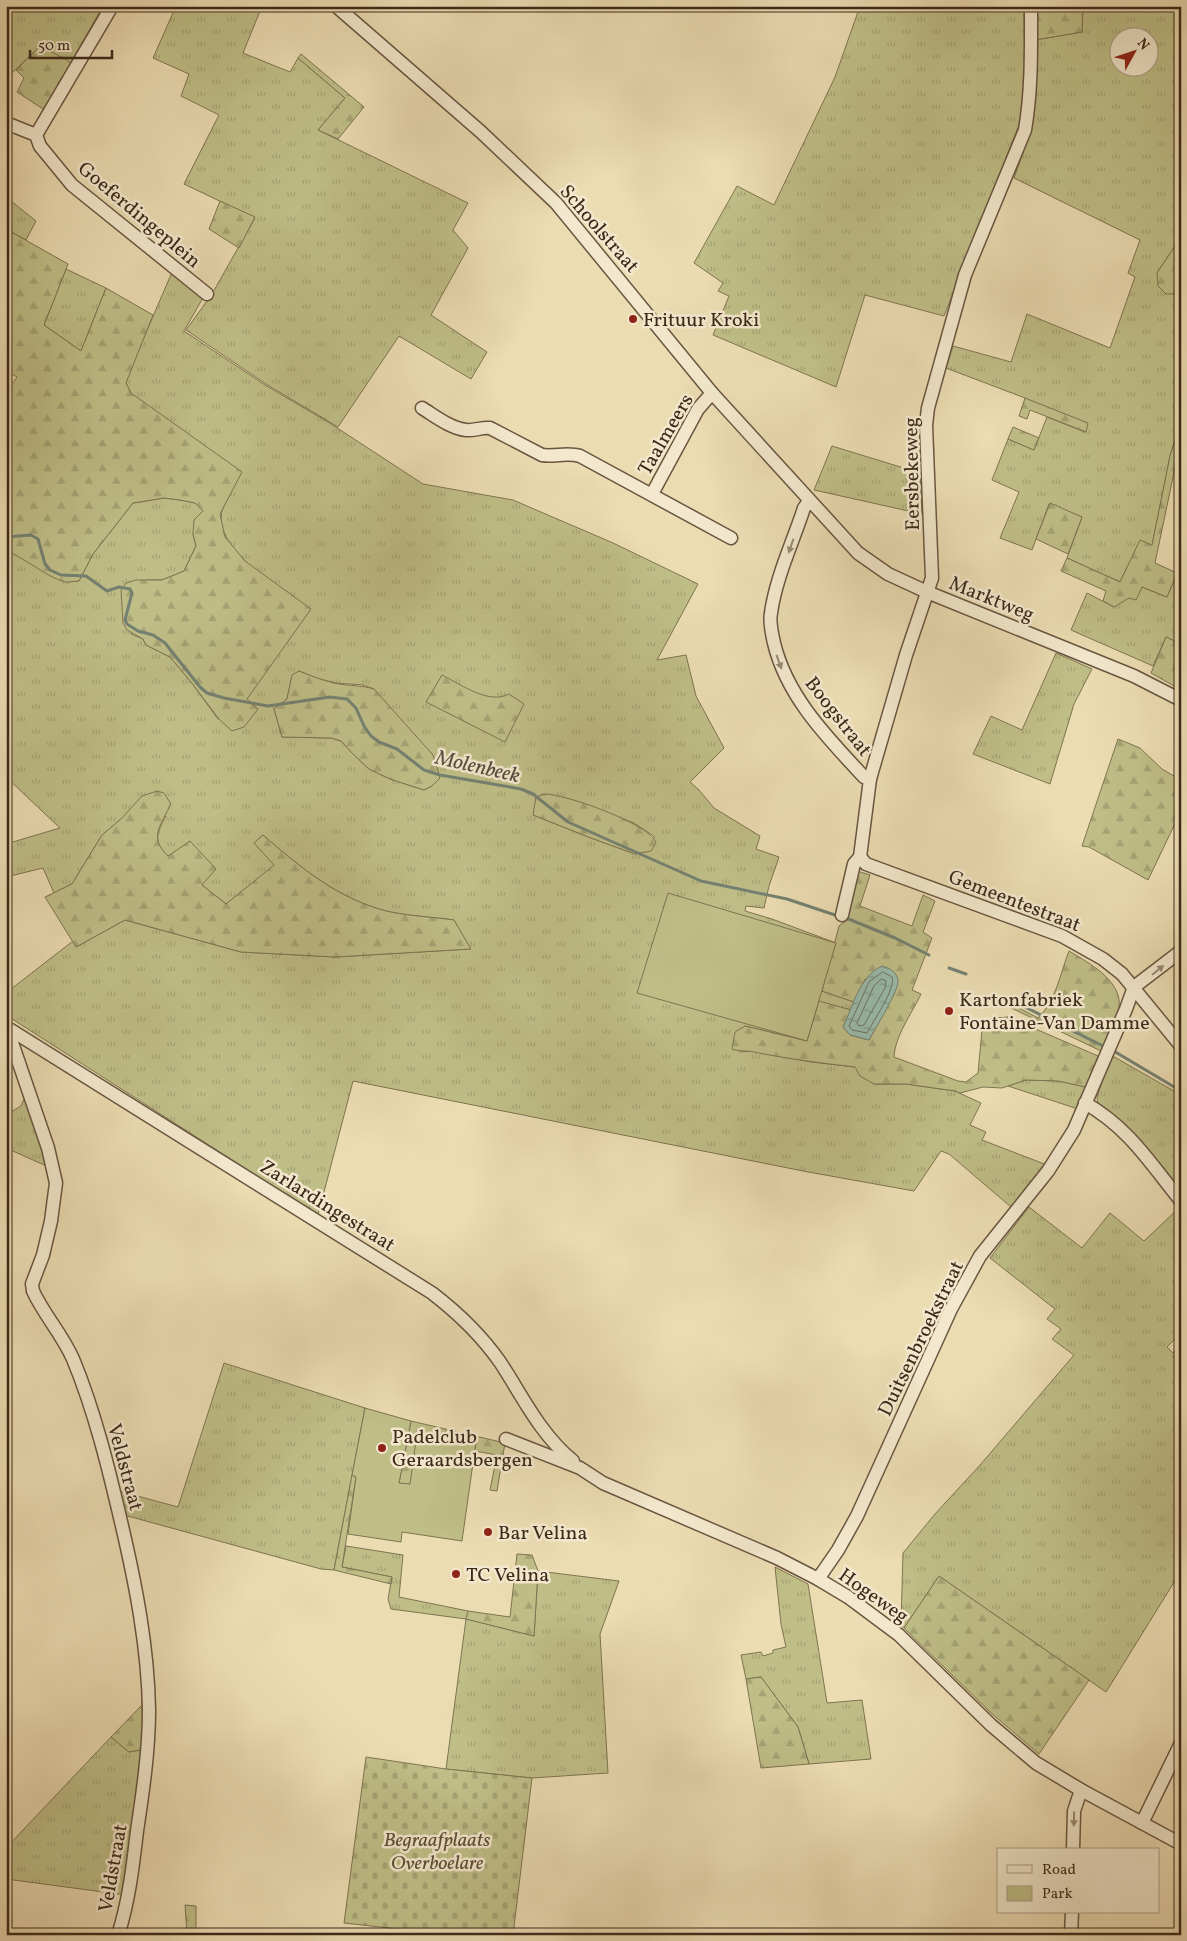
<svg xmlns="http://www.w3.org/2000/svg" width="1187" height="1941" font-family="Vollkorn,serif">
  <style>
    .grass { fill: url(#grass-tufts); stroke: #7e7451; fill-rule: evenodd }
    .forest { fill: url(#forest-firs); stroke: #7e7451 }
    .cemetery { fill: url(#cemetery-stones); stroke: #7e7451 }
    .park { fill: #bfbe87; stroke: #7e7451 }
    .water { fill: url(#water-ripples); stroke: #748172 }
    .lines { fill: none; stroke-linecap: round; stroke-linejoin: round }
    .shore { stroke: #6b7264; stroke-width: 1 }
    .stream { stroke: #748172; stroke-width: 3 }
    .minor-casing { stroke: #695641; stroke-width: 15 }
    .minor { stroke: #f3e8cd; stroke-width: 12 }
    .oneway { fill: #988874 }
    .poi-dot { fill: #8f2418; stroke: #f3e8cd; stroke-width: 2 }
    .labels { text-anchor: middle; stroke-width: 5; stroke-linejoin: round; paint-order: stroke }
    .street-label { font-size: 20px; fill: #3d291b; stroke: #f3e8cd }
    .poi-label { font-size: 20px; fill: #3d291b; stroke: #f3e8cd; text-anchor: start }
    .park-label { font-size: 20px; font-style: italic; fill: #5e4e36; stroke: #f3e8cd }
    .water-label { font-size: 21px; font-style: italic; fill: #544e3f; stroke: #f3e8cd }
  </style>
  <defs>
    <pattern id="grass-tufts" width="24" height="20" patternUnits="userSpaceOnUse" patternTransform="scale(1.25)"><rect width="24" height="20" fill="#bfbe87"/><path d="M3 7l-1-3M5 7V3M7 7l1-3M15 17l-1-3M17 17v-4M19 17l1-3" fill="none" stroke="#a5a374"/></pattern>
    <pattern id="forest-firs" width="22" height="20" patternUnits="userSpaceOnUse" patternTransform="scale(1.25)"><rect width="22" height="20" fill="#bfbe87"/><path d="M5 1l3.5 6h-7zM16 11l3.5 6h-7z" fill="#a5a374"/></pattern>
    <pattern id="cemetery-stones" width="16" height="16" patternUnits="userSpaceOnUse" patternTransform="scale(1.25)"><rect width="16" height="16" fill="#bfbe87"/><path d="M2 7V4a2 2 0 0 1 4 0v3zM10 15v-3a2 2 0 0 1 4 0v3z" fill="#a5a374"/></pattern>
    <pattern id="water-ripples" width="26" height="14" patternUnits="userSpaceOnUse" patternTransform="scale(1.25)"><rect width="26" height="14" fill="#99bcac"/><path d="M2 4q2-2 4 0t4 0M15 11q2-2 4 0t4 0" fill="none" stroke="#7e998b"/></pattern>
  </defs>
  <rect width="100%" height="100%" fill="#ecdcb2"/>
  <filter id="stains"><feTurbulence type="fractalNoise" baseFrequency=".004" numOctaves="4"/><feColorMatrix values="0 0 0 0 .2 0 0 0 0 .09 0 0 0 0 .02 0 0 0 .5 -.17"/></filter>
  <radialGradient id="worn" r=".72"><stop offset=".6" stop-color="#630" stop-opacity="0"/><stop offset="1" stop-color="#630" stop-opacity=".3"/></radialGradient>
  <g class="grass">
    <path d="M6 6H103L70 64 40 46 6 79Z"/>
    <path d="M176 6H262L243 53 290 72 298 58 345 98 318 130 468 203 453 230 468 248 431 315 487 352 471 379 399 336 338 427 266 384 186 330 212 294 255 218 184 184 219 115 181 96 189 74 153 58Z"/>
    <path d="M860 6H1024L1025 92 1021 120 944 316 865 295 836 387 713 335 729 296 718 291 723 283 694 263 737 186 774 205 835 77Z"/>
    <path d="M1083 6H1181V237L1157 273 1179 295 1181 294V420L1170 456 1152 546 1140 541 1120 582 1067 558 1082 517 1049 504 1032 550 1000 538 1019 492 992 480 1008 439 1034 450 1047 417 1085 432 1025 398 946 368 953 346 1011 362 1027 314 1110 348 1135 277 1128 273 1140 240 1014 178 1028 139 1033 112 1035 40 1082 32ZM1120 38H1150V68H1120Z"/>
    <path d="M6 197 36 221 26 240 6 229Z"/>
    <path d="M66 269 106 288 81 351 44 325Z"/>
    <path d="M173 270 204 296 184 331 265 385 328 422 423 484 513 500 613 543 698 584 657 660 686 655 696 696 724 748 690 782 699 790 714 808 760 836 756 849 779 857 769 886 764 908 746 906 745 911 772 919 836 943 822 991 854 1002 851 1010 819 1002 807 1041 745 1026 740 1052 752 1051 811 1062 855 1067 874 1084H906L955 1091 981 1103 970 1125 986 1132 982 1140 1047 1165 1011 1207 949 1154 941 1151 914 1191 803 1171 353 1081 318 1215 6 1015V993L73 941 76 947 125 920 241 952 335 957 470 949 454 920C432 917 408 916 386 911 337 898 301 868 263 835L254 843 275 865 226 904 202 885 190 841 168 857C153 841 156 834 166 816L121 819 102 835 72 884 54 893 43 868 6 877V844L60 828 6 777V551C33 560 49 583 79 581L93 554 133 503 164 498 180 500 195 503 204 511 193 534 196 546 184 571 162 580H147L131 634 143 639 146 645 170 657 191 682 218 719 258 709 246 699 310 609C281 588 206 547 224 505L131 393 126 383 129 372ZM299 671 316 678 336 683 363 685 374 689 405 725 432 786 424 790 390 779 369 769 353 754 341 741 331 738 282 737 274 709 287 699 292 676ZM548 794 573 800 634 823 655 837 635 854 591 838 533 815Z"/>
    <path d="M832 446 920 473 922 514 814 490Z"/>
    <path d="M1177 573 1181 575V644L1166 637 1153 666 1071 630 1087 593 1114 607 1142 587 1167 597Z"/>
    <path d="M1056 653 1092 669 1074 704 1050 784 973 754 991 716 1022 730Z"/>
    <path d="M1111 1055 1181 1095V1192L1117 1119 1098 1103 1097 1097Z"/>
    <path d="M1026 1080 1058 1081 1086 1087 1078 1109 1008 1086Z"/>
    <path d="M27 1092 51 1168 6 1148V1115L21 1106Z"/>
    <path d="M1181 1206V1333L1167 1347 1173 1353 1181 1344V1571L1106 1692 939 1576 904 1628 901 1625 903 1553 935 1514 981 1464 1074 1355 1052 1339 1061 1329 1047 1319 1055 1309 990 1258 1029 1207 1082 1248 1110 1213 1144 1241Z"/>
    <path d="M224 1363 365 1408 334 1570 321 1569 124 1515 119 1491 178 1507Z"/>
    <path d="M346 1546 403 1555 399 1597 468 1611 467 1619 534 1636 538 1571 619 1581 600 1634 608 1773 532 1778 446 1769 466 1619 391 1609 388 1599 392 1577 342 1567Z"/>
    <path d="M775 1567 808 1584 827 1703 862 1700 871 1759 809 1764 798 1727 761 1677 746 1679 741 1655 761 1652 763 1656 773 1653V1650L786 1647 781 1624Z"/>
    <path d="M111 1737 129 1752 146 1749 126 1895 6 1879V1848Z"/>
  </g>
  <g class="forest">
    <path d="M1035 6H1083L1082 32 1035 40Z"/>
    <path d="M40 46 67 60 73 66 46 111 17 92 24 78 16 70Z"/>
    <path d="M301 54 364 107 338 139 318 130 345 98 298 58Z"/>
    <path d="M220 201 255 217 239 248 209 229Z"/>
    <path d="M6 229 68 264 44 325 81 351 106 288 153 315 126 383 131 393 242 472 220 514 225 537 245 561 311 609 247 699 258 709 244 727 232 731 219 719 191 682 170 657 146 645 143 639 127 630 123 623 121 590 126 583 136 580H162L184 571 196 546 193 534 194 520 203 511 195 503 180 500 164 498 133 503 93 554 79 581C76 581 71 582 67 582 52 581 24 557 6 551V393L17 377 6 371Z"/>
    <path d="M1181 237V294H1166L1158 286 1157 273Z"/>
    <path d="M1025 398 1088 423 1086 432 1030 410 1027 419 1019 416Z"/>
    <path d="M1181 420V459L1177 458 1155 563 1177 573 1167 597 1142 587 1136 600 1129 598 1114 607 1103 601 1106 591 1061 571 1067 558 1120 582 1140 540 1152 545 1170 456Z"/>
    <path d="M1013 427 1039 438 1034 450 1008 439Z"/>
    <path d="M1050 503 1082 517 1068 554 1036 539Z"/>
    <path d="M1166 637 1181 644V690L1151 673Z"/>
    <path d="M299 671C311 676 322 680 334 683 347 686 361 685 374 689L433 755 440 778 432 786 424 790 390 779 369 769 353 754 341 741 331 738 282 737 274 709 287 699 292 675Z"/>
    <path d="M442 675C460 684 489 705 509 694L524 704 505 742 426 702Z"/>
    <path d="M1118 739 1140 748 1162 769 1181 780V811L1148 880 1089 847 1082 846Z"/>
    <path d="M157 791 164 793 171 804C161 825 148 837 168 856L190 841 216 869 202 885 226 904 274 865 254 843 263 835C301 868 337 898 386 911 408 916 432 917 454 920L471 949 335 957 241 952 125 920 76 947 45 897 72 884 102 835 121 819 142 796Z"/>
    <path d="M543 794C563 793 651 824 656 843L651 851 635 854 591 838 533 815 536 797Z"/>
    <path d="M854 870 870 875 860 906 912 926 923 895 935 901 923 932 932 938 912 990 921 994C912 1013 895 1036 894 1057L958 1081 966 1082 978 1073 982 1030 995 1018 1008 1017 1098 1056 1086 1087 1058 1081 1026 1080 1002 1088 983 1087 960 1093 955 1091 906 1084H874L860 1076 855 1067C821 1063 788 1059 754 1052 746 1050 740 1052 732 1049L735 1032 745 1026 807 1041 819 1001 851 1010 843 1027 850 1035 869 1040 895 992 865 979 854 1002 822 991 839 926 844 922Z"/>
    <path d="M1069 951C1089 963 1123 981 1119 1008 1117 1022 1107 1038 1101 1051L1003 1004 1004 1000 1038 1018C1056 1001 1060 974 1069 951Z"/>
    <path d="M411 1421 505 1443 497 1491 490 1490 497 1455 475 1451 476 1443 418 1434 410 1485 399 1483Z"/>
    <path d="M352 1475 356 1477 342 1567 392 1577 391 1584 334 1570Z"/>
    <path d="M517 1554 532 1555 538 1571 534 1636 466 1619 468 1611 510 1617Z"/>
    <path d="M939 1576 1089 1680 1039 1754 990 1712 904 1628Z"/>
    <path d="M761 1677 798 1727 809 1764 761 1768 746 1679Z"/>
    <path d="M142 1680 146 1749 129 1752 111 1737 142 1705Z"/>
    <path d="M185 1905 196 1906V1929L239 1935H187Z"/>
  </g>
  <path class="cemetery" d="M366 1757 446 1769 532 1778 513 1935H407V1930L344 1923Z"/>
  <g class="park">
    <path d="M668 893 836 943 807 1041 637 993Z"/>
    <path d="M365 1408 411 1421 399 1483 410 1484 417 1433 476 1442 462 1541 402 1532 401 1542 348 1534 356 1477 352 1475Z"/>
  </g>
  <path class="water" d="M882 966C890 968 897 972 898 981 899 990 875 1029 869 1040L850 1035 843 1027C853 1006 859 977 882 966Z"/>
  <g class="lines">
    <g class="shore">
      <path d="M883 972 892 977C896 989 873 1021 867 1033L852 1030 849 1026 869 982Z"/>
      <path d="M882 979 886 981 885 988 864 1025 859 1026 857 1023 874 986Z"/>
    </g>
    <g class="stream">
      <path d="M6 537 31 535 38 539 45 564 50 570 61 575 86 576 107 591 119 587 130 589 132 593 125 620 127 624 138 631 153 635 165 643 200 687 207 693 224 698 268 706 330 697 347 699 356 708 364 726 371 736 379 742 397 749 424 770 440 775 521 789 533 794 568 822 701 881 787 899 835 915"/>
      <path d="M846 918 895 938 929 955"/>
      <path d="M949 968 966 974"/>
      <path d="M1007 998 1107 1048"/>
      <path d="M1112 1050 1181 1091"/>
    </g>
    <defs>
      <g id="minor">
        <path d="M336 6 481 132 556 203 712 393 858 553 888 574 927 592 1134 676 1181 700"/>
        <path d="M6 123 36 135 40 146 72 185 207 294"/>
        <path d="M36 135 112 6"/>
        <path d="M422 408C435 416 450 428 466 430 474 431 482 427 490 428L542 455C555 457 567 452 580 456L731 538"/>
        <path d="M652 494 698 409 712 393"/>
        <path d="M809 501 804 508C793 542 776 577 771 613 769 622 772 634 774 643 787 697 827 737 864 777L870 779"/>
        <path d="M860 857 866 864 1062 936 1103 959 1122 974 1181 1046"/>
        <path d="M842 915 854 864 860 857 870 779 906 655 932 578 926 425 928 408 965 275 1025 130C1032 89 1031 48 1031 6"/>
        <path d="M1134 987 1181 951"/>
        <path d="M6 1027 432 1293C458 1313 481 1335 500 1362 523 1397 540 1434 573 1461"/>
        <path d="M7 1028 48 1148 56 1183 51 1221 43 1255 32 1284 33 1291C44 1315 62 1334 73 1359 95 1412 109 1470 122 1526 136 1586 148 1648 149 1710 149 1750 143 1791 137 1831 133 1865 129 1901 118 1935"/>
        <path d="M1085 1103C1129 1128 1150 1163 1181 1201"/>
        <path d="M506 1439 580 1468 603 1483 777 1558 818 1579 848 1597 899 1635 991 1725 1036 1763 1081 1790 1181 1844"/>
        <path d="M818 1579 838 1550 857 1516 951 1309 980 1256 1048 1171 1074 1130 1126 1009 1134 987"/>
        <path d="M1142 1823 1181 1743"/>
        <path d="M1073 1850 1074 1811 1081 1790"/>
        <path d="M1071 1935 1072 1912"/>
      </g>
    </defs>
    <use href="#minor" class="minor-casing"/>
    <use href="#minor" class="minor"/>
  </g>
  <defs><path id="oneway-solid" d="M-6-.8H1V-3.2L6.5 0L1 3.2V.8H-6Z" transform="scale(1.25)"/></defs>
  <g class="oneway">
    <use href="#oneway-solid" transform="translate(791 546) rotate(109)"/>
    <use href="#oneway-solid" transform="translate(779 662) rotate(70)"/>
    <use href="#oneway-solid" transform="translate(1158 970) rotate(-39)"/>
    <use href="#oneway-solid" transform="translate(1074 1819) rotate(91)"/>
  </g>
  <g class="poi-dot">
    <circle cx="633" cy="319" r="5"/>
    <circle cx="949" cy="1011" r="5"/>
    <circle cx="382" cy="1448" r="5"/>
    <circle cx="488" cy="1532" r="5"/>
    <circle cx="456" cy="1574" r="5"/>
  </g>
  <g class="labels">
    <g class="street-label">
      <text transform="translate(140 214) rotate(40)" y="7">Goeferdingeplein</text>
      <text transform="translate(600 228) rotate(49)" y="7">Schoolstraat</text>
      <text transform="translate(665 434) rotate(-60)" y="7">Taalmeers</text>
      <text transform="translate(911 474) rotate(-91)" y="7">Eersbekeweg</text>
      <text transform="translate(992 598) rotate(22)" y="7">Marktweg</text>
      <text transform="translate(839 716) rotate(52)" y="7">Boogstraat</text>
      <text transform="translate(1015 900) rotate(21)" y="7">Gemeentestraat</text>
      <text transform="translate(328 1205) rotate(32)" y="7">Zarlardingestraat</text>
      <text transform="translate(920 1338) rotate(-64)" y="7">Duitsenbroekstraat</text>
      <text transform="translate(126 1467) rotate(75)" y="7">Veldstraat</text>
      <text transform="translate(874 1595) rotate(35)" y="7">Hogeweg</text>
      <text transform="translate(112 1868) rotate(-80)" y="7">Veldstraat</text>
    </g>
    <g class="poi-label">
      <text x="643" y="326">Frituur Kroki</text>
      <text x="959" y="1006">Kartonfabriek<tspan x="959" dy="23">Fontaine-Van Damme</tspan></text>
      <text x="392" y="1443">Padelclub<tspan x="392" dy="23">Geraardsbergen</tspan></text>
      <text x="498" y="1539">Bar Velina</text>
      <text x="466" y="1581">TC Velina</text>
    </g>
    <g class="park-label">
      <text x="437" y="1846">Begraafplaats<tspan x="437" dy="23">Overboelare</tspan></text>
    </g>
    <g class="water-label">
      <text transform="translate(478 766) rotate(13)" y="7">Molenbeek</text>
    </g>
  </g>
  <rect width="1187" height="1941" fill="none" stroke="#ecdcb2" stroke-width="25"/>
  <rect x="8" y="8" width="1172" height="1926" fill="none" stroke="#3d291b" stroke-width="2.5"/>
  <rect x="12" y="12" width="1162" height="1916" fill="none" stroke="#3d291b"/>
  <rect x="997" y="1848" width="162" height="65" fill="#f3e8cd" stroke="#aa9c86"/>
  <rect x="1007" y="1865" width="25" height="8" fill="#f3e8cd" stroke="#aa9c86"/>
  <text x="1042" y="1874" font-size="15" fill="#3d291b">Road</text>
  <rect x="1007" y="1886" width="25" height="15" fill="#bfbe87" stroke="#aa9c86"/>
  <text x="1042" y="1898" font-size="15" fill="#3d291b">Park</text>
  <g transform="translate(1134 52) rotate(50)"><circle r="24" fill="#f3e8cd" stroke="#aa9c86"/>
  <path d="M0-4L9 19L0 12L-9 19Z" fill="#8f2418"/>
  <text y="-8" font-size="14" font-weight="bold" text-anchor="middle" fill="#3d291b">N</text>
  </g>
  <path d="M30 50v8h82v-8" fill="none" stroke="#3d291b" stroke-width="2.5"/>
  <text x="38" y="50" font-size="15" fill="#3d291b" stroke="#f3e8cd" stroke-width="4" paint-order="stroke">50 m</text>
  <rect width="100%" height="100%" filter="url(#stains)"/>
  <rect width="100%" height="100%" fill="url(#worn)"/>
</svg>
